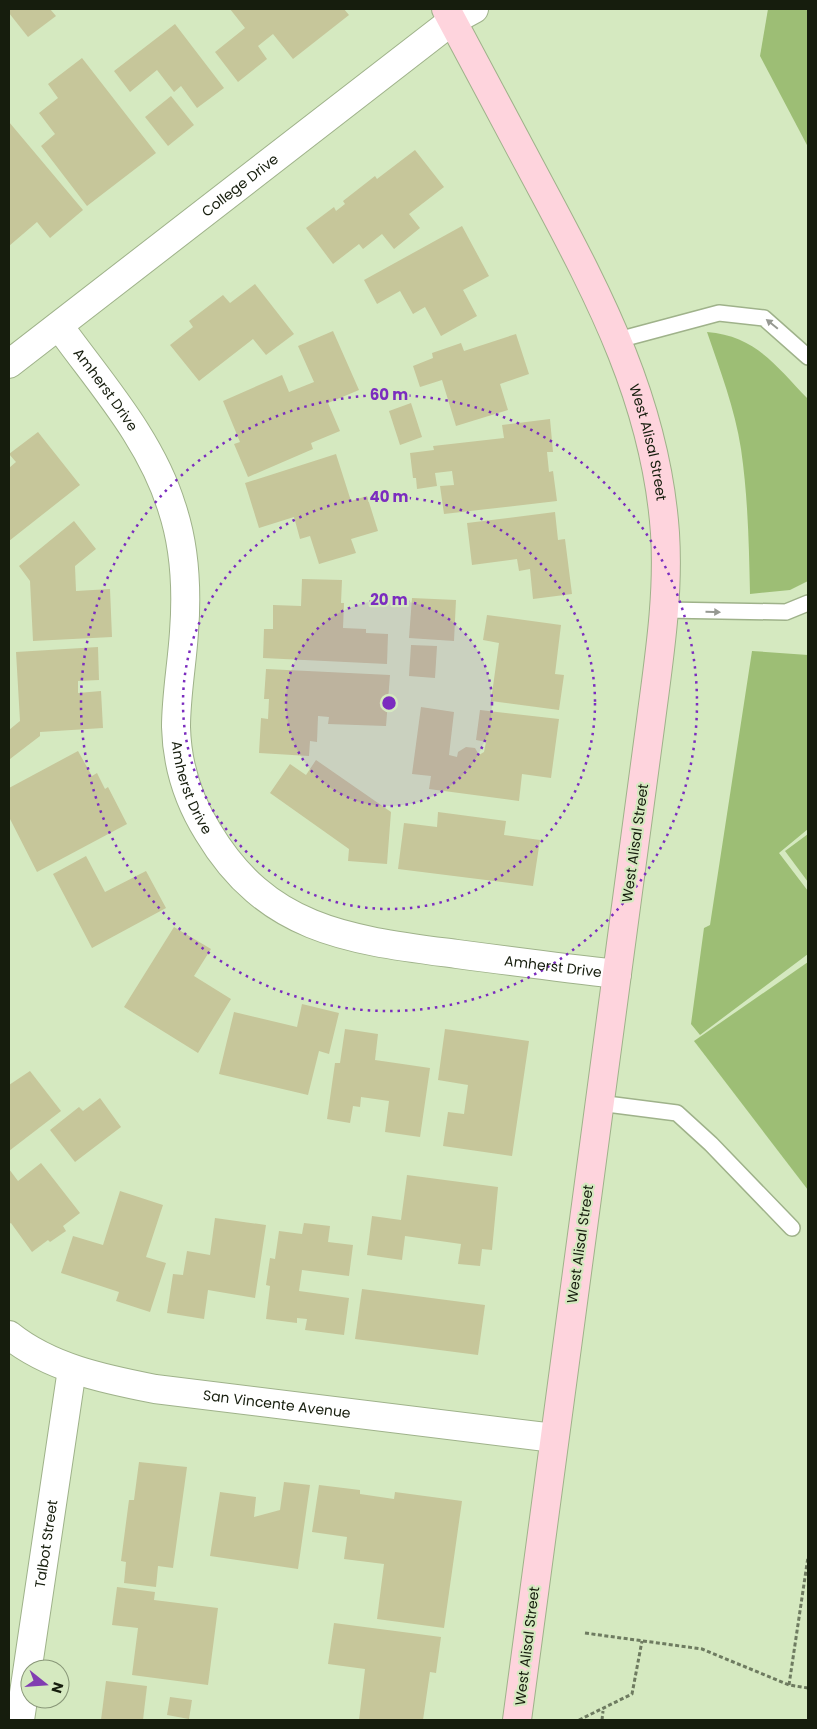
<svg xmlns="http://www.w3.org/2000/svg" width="817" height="1729" font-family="Poppins,sans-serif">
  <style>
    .green { fill: #9dbe75 }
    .building { fill: #c6c69a }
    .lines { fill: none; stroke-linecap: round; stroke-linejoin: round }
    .lane-casing { stroke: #9fb28a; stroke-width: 18 }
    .street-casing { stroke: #9fb28a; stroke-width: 30 }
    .secondary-casing { stroke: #9fb28a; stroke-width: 30 }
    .path { stroke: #6e7b60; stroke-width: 3; stroke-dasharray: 4 2.5; stroke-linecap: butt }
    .lane { stroke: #fff; stroke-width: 15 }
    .street { stroke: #fff; stroke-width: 28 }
    .secondary { stroke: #fed4dd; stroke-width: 28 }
    .oneway { fill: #969992 }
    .ring { fill: none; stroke: #7b2cbf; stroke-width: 2.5; stroke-dasharray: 2.5 5 }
    .labels { text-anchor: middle; stroke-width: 4.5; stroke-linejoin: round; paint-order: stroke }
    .street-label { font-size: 14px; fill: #161d0d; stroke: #d5e9c0 }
    .centre { fill: #7b2cbf; stroke: #d5e9c0; stroke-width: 2.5 }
    .ring-label { font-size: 15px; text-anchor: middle; font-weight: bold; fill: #7b2cbf; stroke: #d5e9c0; stroke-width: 4.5; stroke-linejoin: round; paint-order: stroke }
  </style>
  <rect width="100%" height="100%" fill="#d5e9c0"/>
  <g class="green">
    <path d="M768 9H808V147L760 56Z"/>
    <path d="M707 332C756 336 776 366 808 399V581L790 590 750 594C749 546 748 497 741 449 735 409 720 370 707 332Z"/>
    <path d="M752 651 808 655V829L779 853 808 891V954L700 1035 691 1024 704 928 710 925Z"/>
    <path d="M808 834V882L785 851Z"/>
    <path d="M808 962V1190L694 1041Z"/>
  </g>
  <g class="building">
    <path d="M9 9H50L56 16 28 37 9 13Z"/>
    <path d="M230 9H344L349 15 293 59 273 34 258 46 267 59 238 82 215 52 245 28Z"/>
    <path d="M175 24 224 88 197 108 181 86 174 92 157 70 130 92 114 71Z"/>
    <path d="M82 58 156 153 87 206 41 146 55 134 39 113 58 98 48 84Z"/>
    <path d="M171 96 194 125 168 146 145 117Z"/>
    <path d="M9 122 83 210 50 238 37 222 9 246Z"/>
    <path d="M415 150 444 187 409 214 420 228 394 249 382 234 363 249 359 244 333 264 306 228 334 207 336 211 345 204 343 201 375 176 377 179Z"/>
    <path d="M462 226 489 276 463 290 477 316 441 336 425 307 413 314 400 291 377 304 364 280Z"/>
    <path d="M255 284 294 334 266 355 253 339 199 381 170 345 193 327 189 321 223 295 230 303Z"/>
    <path d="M333 331 359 390 328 403 340 431 311 443 313 449 248 477 234 444 240 442 223 401 282 375 289 392 314 382 298 346Z"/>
    <path d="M516 334 529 374 500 384 508 410 456 426 442 380 420 387 413 366 433 358 432 353 461 343 464 351Z"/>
    <path d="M411 403 422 437 400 445 389 411Z"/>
    <path d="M550 419 553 452H547L549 472 553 471 557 501 444 514 440 486 454 485 452 471 435 473 437 486 417 489 416 478H413L410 453 434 450 433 446 504 438 502 425Z"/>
    <path d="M38 432 80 485 9 541V468L16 462 9 454Z"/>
    <path d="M336 454 351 501 367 496 378 531 351 539 356 553 319 564 310 536 300 539 294 517 259 528 245 483Z"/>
    <path d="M555 512 558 540 565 539 572 594 533 599 530 569 519 571 517 559 472 565 467 523Z"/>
    <path d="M74 521 96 549 75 566 76 591 110 589 112 637 33 641 30 581 19 566Z"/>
    <path d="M302 579 342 580 341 603H344L343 628 366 629V633L388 634 387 664 263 658 264 629H273V605L301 606Z"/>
    <path d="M412 598 456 600 454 641 409 638Z"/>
    <path d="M487 615 561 625 555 674 564 675 559 710 491 701 499 643 483 640Z"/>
    <path d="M411 645 437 646 435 678 409 676Z"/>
    <path d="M98 647 99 680 78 681V693L101 691 103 728 40 732V736L10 759 9 730 20 721 16 652Z"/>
    <path d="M266 669 390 675 386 726 328 724 329 717 318 716 317 742 310 741 309 756 259 753 261 718 268 719 269 699H264Z"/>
    <path d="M421 707 454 712 449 755 457 757 458 752 466 747 475 748 479 755 484 752 486 742 476 740 480 710 559 719 551 778 522 774 519 801 429 789 431 776 412 774Z"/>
    <path d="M78 751 92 776 97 773 105 789 108 787 127 824 37 872 9 817V788Z"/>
    <path d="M316 760 391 812 387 864 348 861 349 849 270 793 290 764 306 775Z"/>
    <path d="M438 812 506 821 504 835 540 840 533 886 398 869 404 823 437 827Z"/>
    <path d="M86 856 105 892 146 871 166 908 92 948 53 874Z"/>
    <path d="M174 927 211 949 194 976 231 999 198 1053 124 1007Z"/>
    <path d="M302 1004 339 1013 329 1054 319 1051 308 1095 219 1074 234 1012 297 1027Z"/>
    <path d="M345 1029 378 1034 375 1060 430 1068 420 1137 385 1132 389 1101 361 1097 360 1107 353 1106 350 1123 327 1119 335 1063H340Z"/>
    <path d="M445 1029 529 1041 512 1156 443 1146 448 1112 464 1114 468 1085 438 1080Z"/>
    <path d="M30 1071 61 1111 9 1151V1085Z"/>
    <path d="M100 1098 121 1127 75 1162 50 1130 79 1107 83 1111Z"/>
    <path d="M41 1163 80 1213 63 1226 66 1231 50 1242 48 1240 32 1252 11 1223 9 1224V1169L18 1181Z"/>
    <path d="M407 1175 498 1187 492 1250 482 1249 480 1266 458 1264 461 1244 405 1236 402 1260 367 1255 372 1216 401 1220Z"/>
    <path d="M120 1191 163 1205 146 1257 166 1263 150 1312 116 1301 119 1292 61 1273 73 1236 103 1245Z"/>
    <path d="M215 1218 266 1225 255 1298 208 1290 204 1319 167 1313 173 1274 183 1275 187 1251 210 1255Z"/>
    <path d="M304 1223 330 1226 328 1242 353 1245 349 1276 302 1270 299 1291 349 1298 344 1335 305 1330 307 1319 297 1318V1323L266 1319 270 1286 266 1285 270 1258 275 1259 279 1231 302 1234Z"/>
    <path d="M362 1289 485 1305 478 1355 355 1339Z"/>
    <path d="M139 1462 187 1467 173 1568 158 1566 156 1587 124 1583 126 1562 121 1561 129 1500H134Z"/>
    <path d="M284 1482 310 1485 298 1569 210 1556 220 1492 256 1497 254 1517 280 1510Z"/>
    <path d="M319 1485 360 1490V1494L394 1499 395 1492 462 1501 444 1628 377 1619 384 1564 344 1559 347 1537 312 1532Z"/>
    <path d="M117 1587 155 1592 154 1600 218 1608 208 1685 132 1675 138 1628 112 1625Z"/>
    <path d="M334 1623 441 1637 436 1673 430 1672 423 1720H359L365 1669 328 1664Z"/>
    <path d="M106 1681 147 1686 143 1720H101Z"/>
    <path d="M170 1697 192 1700 189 1719 167 1715Z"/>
  </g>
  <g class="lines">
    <defs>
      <g id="lane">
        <path d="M618 340 719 313 764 318 808 357"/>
        <path d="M665 610 786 612 808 603"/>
        <path d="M599 1103 677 1113 711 1144 792 1228"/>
      </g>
      <g id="street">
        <path id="s1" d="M59 326C100 383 151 439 172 508 185 547 187 592 184 632 182 664 176 696 176 727 177 765 188 800 208 832 268 932 351 940 457 954 510 961 563 968 617 974"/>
        <path id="s2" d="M9 364 452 21 474 9"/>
        <path id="s3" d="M9 1335C50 1368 104 1379 155 1389L554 1438"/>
        <path id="s4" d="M20 1720 72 1369"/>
      </g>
      <g id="secondary">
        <path id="s5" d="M446 9C478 68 509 128 541 187 601 299 656 404 665 533 669 596 659 658 651 720L517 1720"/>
      </g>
    </defs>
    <use href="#lane" class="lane-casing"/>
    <use href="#street" class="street-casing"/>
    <use href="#secondary" class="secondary-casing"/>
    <g class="path">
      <path d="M585 1633 702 1649 789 1685 808 1688"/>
      <path d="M789 1685 808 1557"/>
      <path d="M579 1720 632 1694 642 1641"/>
      <path d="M602 1720 603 1711"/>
    </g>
    <use href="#lane" class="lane"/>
    <use href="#street" class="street"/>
    <use href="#secondary" class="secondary"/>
  </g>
  <defs><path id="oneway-solid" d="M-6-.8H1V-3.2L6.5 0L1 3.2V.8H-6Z" transform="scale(1.25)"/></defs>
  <g class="oneway">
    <use href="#oneway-solid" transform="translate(772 324) rotate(-141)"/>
    <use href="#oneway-solid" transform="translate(713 612) rotate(2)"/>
  </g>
  <circle cx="389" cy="703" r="103" fill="#7b2cbf" fill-opacity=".12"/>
  <g class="ring">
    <circle cx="389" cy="703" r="103"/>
    <circle cx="389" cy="703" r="206"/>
    <circle cx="389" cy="703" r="308"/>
  </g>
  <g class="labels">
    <g class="street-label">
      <text dy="5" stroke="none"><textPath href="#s2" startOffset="292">College Drive</textPath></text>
      <text dy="5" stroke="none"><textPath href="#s1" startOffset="79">Amherst Drive</textPath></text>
      <text dy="5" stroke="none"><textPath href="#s5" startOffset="480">West Alisal Street</textPath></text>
      <text dy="5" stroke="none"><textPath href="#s1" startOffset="499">Amherst Drive</textPath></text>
      <text transform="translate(635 843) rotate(-82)" y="5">West Alisal Street</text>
      <text dy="5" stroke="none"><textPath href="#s1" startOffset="934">Amherst Drive</textPath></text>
      <text transform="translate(580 1244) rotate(-82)" y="5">West Alisal Street</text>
      <text dy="5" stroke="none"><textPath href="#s3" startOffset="280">San Vincente Avenue</textPath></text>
      <text dy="5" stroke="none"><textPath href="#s4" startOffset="178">Talbot Street</textPath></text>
      <text transform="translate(527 1646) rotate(-83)" y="5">West Alisal Street</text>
    </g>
  </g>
  <circle cx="389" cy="703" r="8" class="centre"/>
  <g class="ring-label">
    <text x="389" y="400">60 m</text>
    <text x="389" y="502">40 m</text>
    <text x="389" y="605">20 m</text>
  </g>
  <rect width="817" height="1729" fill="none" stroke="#161d0d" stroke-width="20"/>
  <g transform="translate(45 1684) rotate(107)"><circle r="24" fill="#d5e9c0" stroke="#899778"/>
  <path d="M0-4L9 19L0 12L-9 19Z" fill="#813db1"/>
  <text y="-8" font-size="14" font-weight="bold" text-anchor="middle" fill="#161d0d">N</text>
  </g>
</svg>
